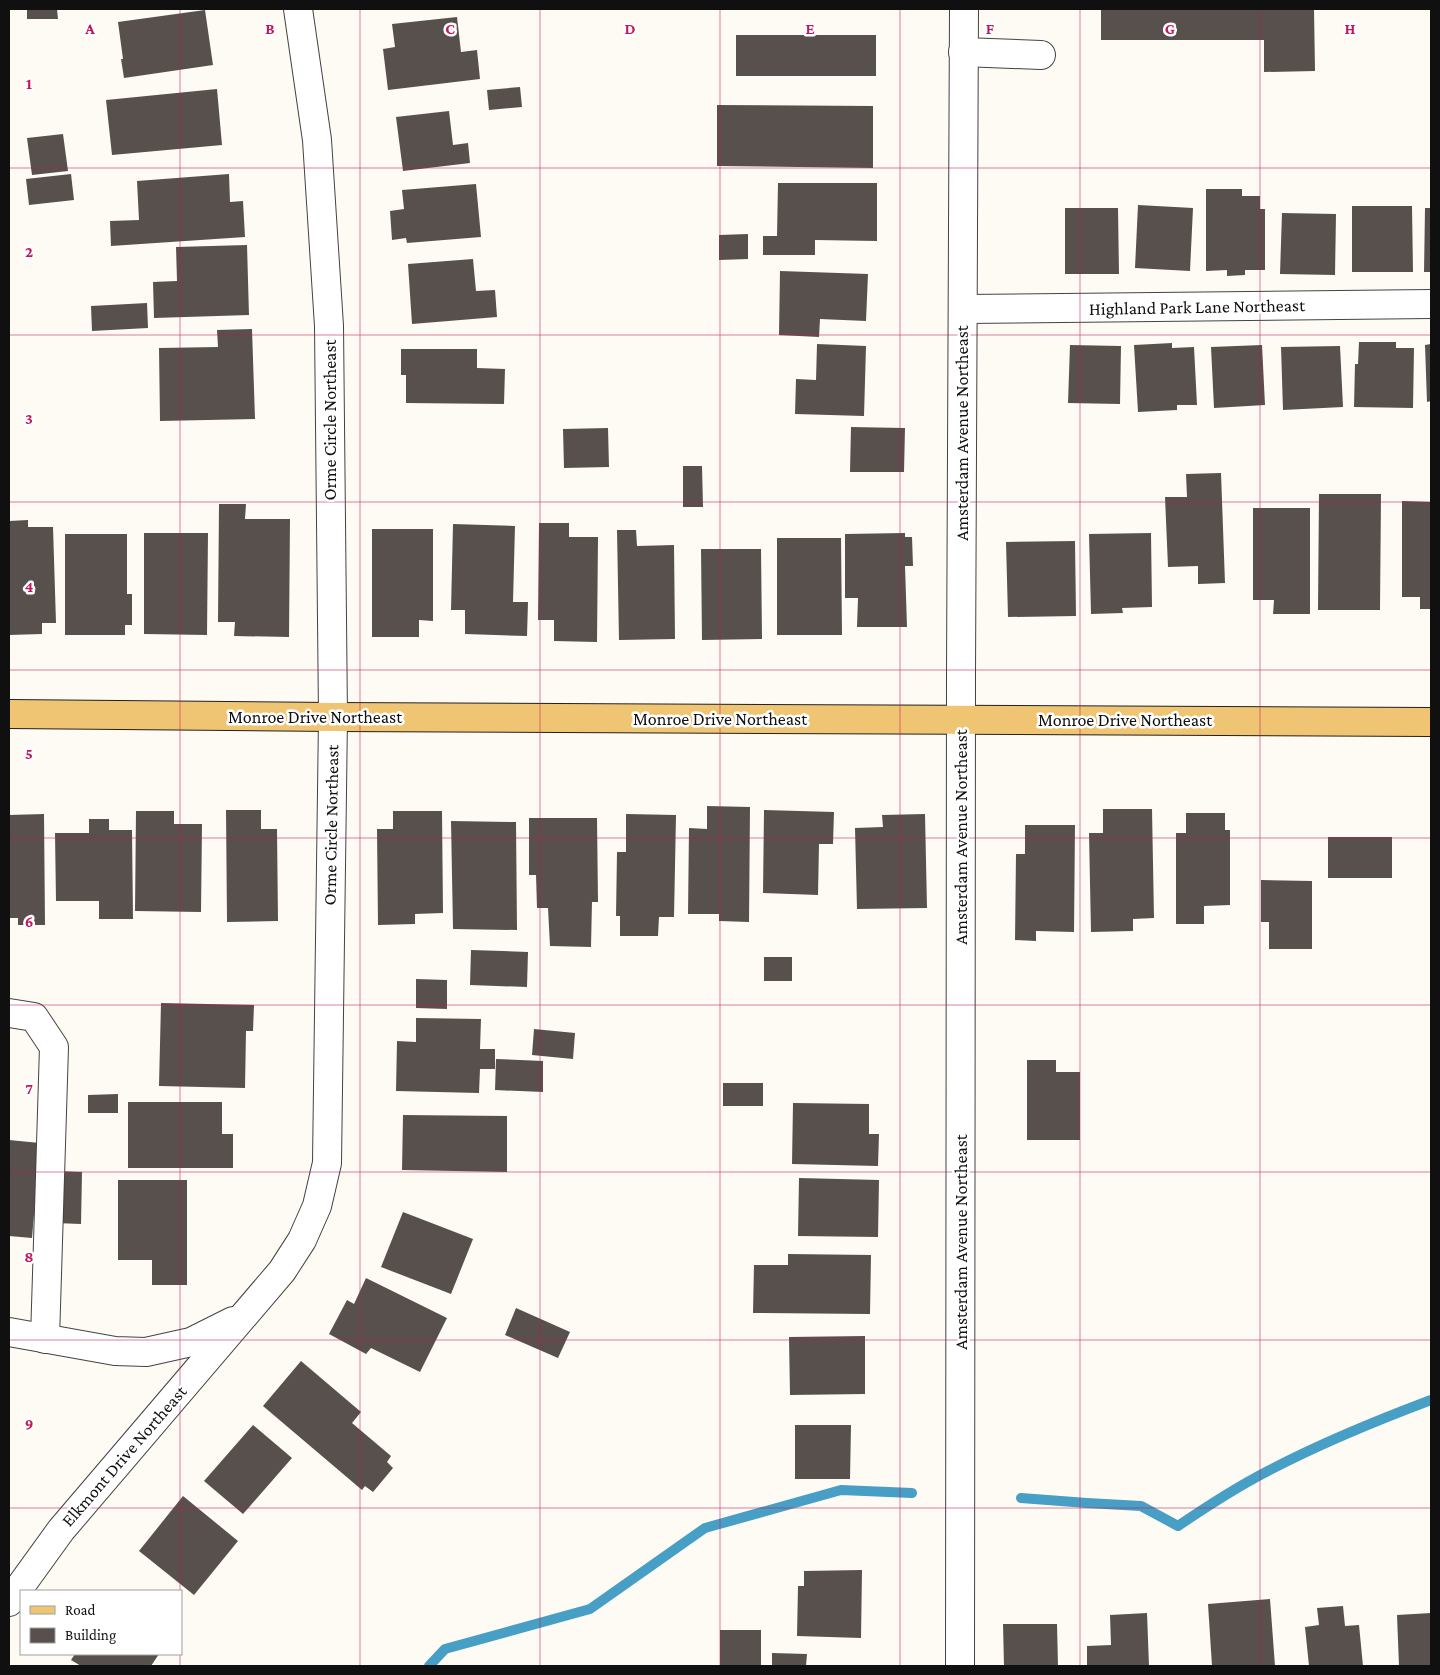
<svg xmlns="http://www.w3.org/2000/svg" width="1440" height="1675" viewBox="0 0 1440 1675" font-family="'Crimson Pro',serif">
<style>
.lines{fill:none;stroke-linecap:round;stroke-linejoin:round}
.stream{stroke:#479fc5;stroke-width:10}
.building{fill:#58504d}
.minor-casing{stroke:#434343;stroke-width:30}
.major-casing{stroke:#212121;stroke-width:30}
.minor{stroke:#fff;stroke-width:28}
.major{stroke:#efc573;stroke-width:28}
.grid{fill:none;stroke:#c2185b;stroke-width:1;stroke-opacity:0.55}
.labels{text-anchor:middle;stroke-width:5;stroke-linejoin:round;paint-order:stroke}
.street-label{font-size:18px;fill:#101010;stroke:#fff}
.grid-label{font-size:16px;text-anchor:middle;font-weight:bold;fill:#c2185b;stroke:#fff;stroke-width:5;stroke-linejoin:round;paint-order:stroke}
</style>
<rect width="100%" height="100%" fill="#fefbf4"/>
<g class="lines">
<g class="stream">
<path d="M1021,1498L1087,1503L1141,1506L1178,1526C1206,1507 1235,1488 1266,1472C1319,1444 1375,1421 1431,1400"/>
<path d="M429,1666L445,1649L590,1609L705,1528L841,1490L912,1493"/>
</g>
</g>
<g class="building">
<path d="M27,9H57L58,19H27Z"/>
<path d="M1101,9H1314L1315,71L1264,72V40H1101Z"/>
<path d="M205,10L213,65L124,78L121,59H123L118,22Z"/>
<path d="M457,17L461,52L477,50L480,79L388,90L383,49L395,47L392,24Z"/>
<rect x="736" y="35" width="140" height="41"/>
<path d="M520,87L522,107L489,110L487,90Z"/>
<path d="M217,89L222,145L112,155L106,100Z"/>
<path d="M717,105L873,106V168L717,166Z"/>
<path d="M449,111L453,145L468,143L470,163L403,171L396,117Z"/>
<path d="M63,134L68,171L32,175L27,138Z"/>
<path d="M71,174L74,200L29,205L26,179Z"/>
<path d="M229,174L230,202L243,201L245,237L111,246L110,221L139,220L137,181Z"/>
<path d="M778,183H877V241L815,240V255H763V236H777Z"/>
<path d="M476,184L481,237L407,243L406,238L392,240L390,211L404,209L402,190Z"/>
<path d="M1206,189H1242V196H1260V209H1265V270H1245V275L1227,276V270L1206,271Z"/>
<path d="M1138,205L1193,208L1190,271L1135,268Z"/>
<path d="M1352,206H1412L1413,272H1352Z"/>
<path d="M1065,208H1118L1119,274H1065Z"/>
<path d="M1425,208H1431V272H1424Z"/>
<path d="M1282,213L1336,214L1335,275L1280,274Z"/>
<path d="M748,234V259L719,260V235Z"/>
<path d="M247,245L249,315L154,318L153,282L177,281L176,247Z"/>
<path d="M473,259L476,291L495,290L497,317L412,324L408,264Z"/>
<path d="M780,271L868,274L866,321L820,319L819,337L779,335Z"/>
<path d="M147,303L148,328L92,331L91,306Z"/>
<path d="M252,329L255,419L160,421L159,348L218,347L217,330Z"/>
<path d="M1359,342H1396V348H1414L1413,408L1354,407L1355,364H1358Z"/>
<path d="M1172,343V348L1194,347L1197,405H1177V410L1138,412L1134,345Z"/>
<path d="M817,344L866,346L864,416L795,414L796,379L816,380Z"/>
<path d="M1431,344V401L1427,402L1425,345Z"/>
<path d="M1070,345L1121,346L1120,404L1068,403Z"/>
<path d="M1262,345L1265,405L1214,408L1211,347Z"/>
<path d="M1340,346L1343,407L1283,410L1281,347Z"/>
<path d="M401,349H477V368L505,369L504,404L406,403V375H401Z"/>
<path d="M851,427L905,428L904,472H850Z"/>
<path d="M608,428L609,467L564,468L563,429Z"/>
<path d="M683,466H702L703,507H683Z"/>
<path d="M1221,473L1225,583L1198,584V566L1168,567L1165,497H1187L1186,474Z"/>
<path d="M1319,494H1381L1380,610H1318Z"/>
<path d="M1402,501L1431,502V609H1420V597H1402Z"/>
<path d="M219,504H246L245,519H290L289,637L234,636L235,622H218Z"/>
<path d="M1253,508H1310V614H1273L1274,600H1253Z"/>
<path d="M28,520V527H53L56,623H42V634L9,635V521Z"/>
<path d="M539,523H569V537H598L597,642L554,641V620H538Z"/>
<path d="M453,524L515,526L513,602H528L527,636L465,634V610H451Z"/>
<path d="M372,529H433V621L419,620V637H372Z"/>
<path d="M617,530H636L637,546L674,545L675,639L619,640Z"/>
<path d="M144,533H208L207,635L144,634Z"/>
<path d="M905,533V537H912L913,566H905L907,627H857L858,598H845V534Z"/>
<path d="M1151,533L1152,607L1122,608L1123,613L1091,614L1089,534Z"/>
<path d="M65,534H127V594H132V625H125V635H65Z"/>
<path d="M777,538H841L842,635H777Z"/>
<path d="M1075,541L1076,616L1008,617L1006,542Z"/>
<path d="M701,549H761L762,639L702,640Z"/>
<path d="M707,806L750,807L749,922L719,921V914H688L689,828L707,829Z"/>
<path d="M1103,809H1152L1154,918L1133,919V931L1091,932L1089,833H1103Z"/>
<path d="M226,810H261V829H277L278,921L227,922Z"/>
<path d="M764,810L834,812L833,844H819L818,895L763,893Z"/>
<path d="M136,811H174V824H202L201,912L135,911Z"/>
<path d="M393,811H442L443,913L415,914V924L378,925L377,829H393Z"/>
<path d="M1186,813H1225V830H1230V905L1204,906V924H1176V833H1186Z"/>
<path d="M44,814L45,925H18V918H9V815Z"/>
<path d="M626,814L676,815L674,917H659L658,936H620V916H616L617,852H626Z"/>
<path d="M925,814L927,908L857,909L855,828L883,827L882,815Z"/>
<path d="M529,818H597L598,902H592L591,947L550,946L548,908H537L536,875H529Z"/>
<path d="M89,819H109V830H132L133,919H99V901H56L55,833H89Z"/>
<path d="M451,821L516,822L517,930L453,929Z"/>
<path d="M1025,825H1075L1074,932L1036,931V941L1015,940L1016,854H1025Z"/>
<rect x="1328" y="837" width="64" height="41"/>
<path d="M1261,880L1312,881V949H1269V922H1261Z"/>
<path d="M471,950L528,952L527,987L470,985Z"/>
<rect x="764" y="957" width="28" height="24"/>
<path d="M416,979L447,980V1009L416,1008Z"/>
<path d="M161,1003L254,1005L253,1031H246L245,1088L159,1086Z"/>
<path d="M416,1018L481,1019L480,1049H495V1069H480L479,1093L396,1091L397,1041L416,1042Z"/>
<path d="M534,1029L575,1033L573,1059L532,1055Z"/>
<path d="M496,1059L543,1061V1092L495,1090Z"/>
<path d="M1027,1060H1056V1072H1080V1140H1027Z"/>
<rect x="723" y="1083" width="40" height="23"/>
<path d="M118,1094V1113H88V1095Z"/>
<path d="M128,1102H222V1134H233V1168H128Z"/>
<path d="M793,1103L869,1104V1134H879L878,1166L792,1164Z"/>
<path d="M403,1115L507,1116V1172L402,1170Z"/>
<path d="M9,1140L40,1143L32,1238L9,1236Z"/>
<path d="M57,1171L82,1172L81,1224L55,1223Z"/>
<path d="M799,1178L879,1180L878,1237L798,1236Z"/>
<path d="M118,1180H187V1285H152V1260H118Z"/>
<path d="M403,1212L473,1239L451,1294L381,1267Z"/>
<path d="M788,1254L871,1255L870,1314L753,1313L754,1265H788Z"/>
<path d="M366,1278L447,1318L420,1372L371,1348L366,1354L329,1334L347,1300L354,1304Z"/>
<path d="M516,1308L570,1332L558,1358L505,1335Z"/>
<path d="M865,1336V1394L790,1395L789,1337Z"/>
<path d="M301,1361L361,1412L352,1423L391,1456L387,1462L393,1468L373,1492L365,1486L362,1490L263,1406Z"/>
<path d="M253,1425L292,1458L243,1514L204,1481Z"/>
<path d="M795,1425H851L850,1479H795Z"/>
<path d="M183,1496L238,1541L194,1595L139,1551Z"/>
<path d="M862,1570L861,1638L797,1636L798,1586H804V1571Z"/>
<path d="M1270,1599L1275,1666H1212L1208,1604Z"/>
<path d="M1343,1606L1345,1626L1359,1625L1363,1666H1309L1305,1627L1319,1625L1317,1608Z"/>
<path d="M1147,1613L1149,1666H1087V1646L1111,1645L1110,1615Z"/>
<path d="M1431,1613V1666H1399L1397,1615Z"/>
<path d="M1003,1624H1057L1058,1666H1004Z"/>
<rect x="720" y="1630" width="41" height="36"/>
<path d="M772,1653L807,1654L806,1666H772Z"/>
<path d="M75,1654H159L151,1666H81L71,1660Z"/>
</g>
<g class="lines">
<g class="minor-casing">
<g id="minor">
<path d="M963,52L1041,55"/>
<path d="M963,309L1431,304"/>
<path d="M9,1013L34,1017L54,1047L45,1339"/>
<path d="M9,1332L115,1351L146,1352L191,1342L233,1321"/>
<path d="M9,1602L61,1530L282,1271L302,1240L317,1206L327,1163L333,717L329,326L317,140L298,9"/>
<path d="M960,1666L961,676L964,9"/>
</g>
</g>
<g class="major-casing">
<path id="major" d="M9,714L333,717L1431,722"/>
</g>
<use href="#minor" class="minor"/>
<use href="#major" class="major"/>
</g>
<path class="grid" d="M180,9V1591M360,9V1666M540,9V1666M720,9V1666M900,9V1666M1080,9V1666M1260,9V1666M9,168H1431M9,335H1431M9,502H1431M9,670H1431M9,838H1431M9,1005H1431M9,1172H1431M9,1340H1431M9,1508H1431M180,1654V1666"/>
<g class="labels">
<g class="street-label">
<text transform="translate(1197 307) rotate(-1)" y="6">Highland Park Lane Northeast</text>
<text transform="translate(330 420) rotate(-90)" y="6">Orme Circle Northeast</text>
<text transform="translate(962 433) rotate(-90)" y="6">Amsterdam Avenue Northeast</text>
<text x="315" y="723">Monroe Drive Northeast</text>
<text x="720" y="725">Monroe Drive Northeast</text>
<text x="1125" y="726">Monroe Drive Northeast</text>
<text transform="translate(331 825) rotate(-89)" y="6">Orme Circle Northeast</text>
<text transform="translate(961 837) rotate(-90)" y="6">Amsterdam Avenue Northeast</text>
<text transform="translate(961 1242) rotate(-90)" y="6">Amsterdam Avenue Northeast</text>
<text transform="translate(124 1456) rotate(-49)" y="6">Elkmont Drive Northeast</text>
</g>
</g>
<g class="grid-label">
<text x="90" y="34">A</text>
<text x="270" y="34">B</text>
<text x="450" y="34">C</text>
<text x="630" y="34">D</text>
<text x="810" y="34">E</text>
<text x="990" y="34">F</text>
<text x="1170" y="34">G</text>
<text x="1350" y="34">H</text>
<text x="29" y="89">1</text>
<text x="29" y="257">2</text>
<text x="29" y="424">3</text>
<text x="29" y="592">4</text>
<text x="29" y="759">5</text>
<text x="29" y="927">6</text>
<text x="29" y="1094">7</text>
<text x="29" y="1262">8</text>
<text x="29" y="1429">9</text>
</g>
<rect width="1440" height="1675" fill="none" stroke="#101010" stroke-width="20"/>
<rect x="20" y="1590" width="162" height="65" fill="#ffffff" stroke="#9f9f9f"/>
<rect x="30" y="1606" width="25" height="8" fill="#efc573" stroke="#9f9f9f"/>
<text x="65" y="1615" font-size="15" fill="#101010">Road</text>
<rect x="30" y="1628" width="25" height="15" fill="#58504d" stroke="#9f9f9f"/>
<text x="65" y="1640" font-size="15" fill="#101010">Building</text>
</svg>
